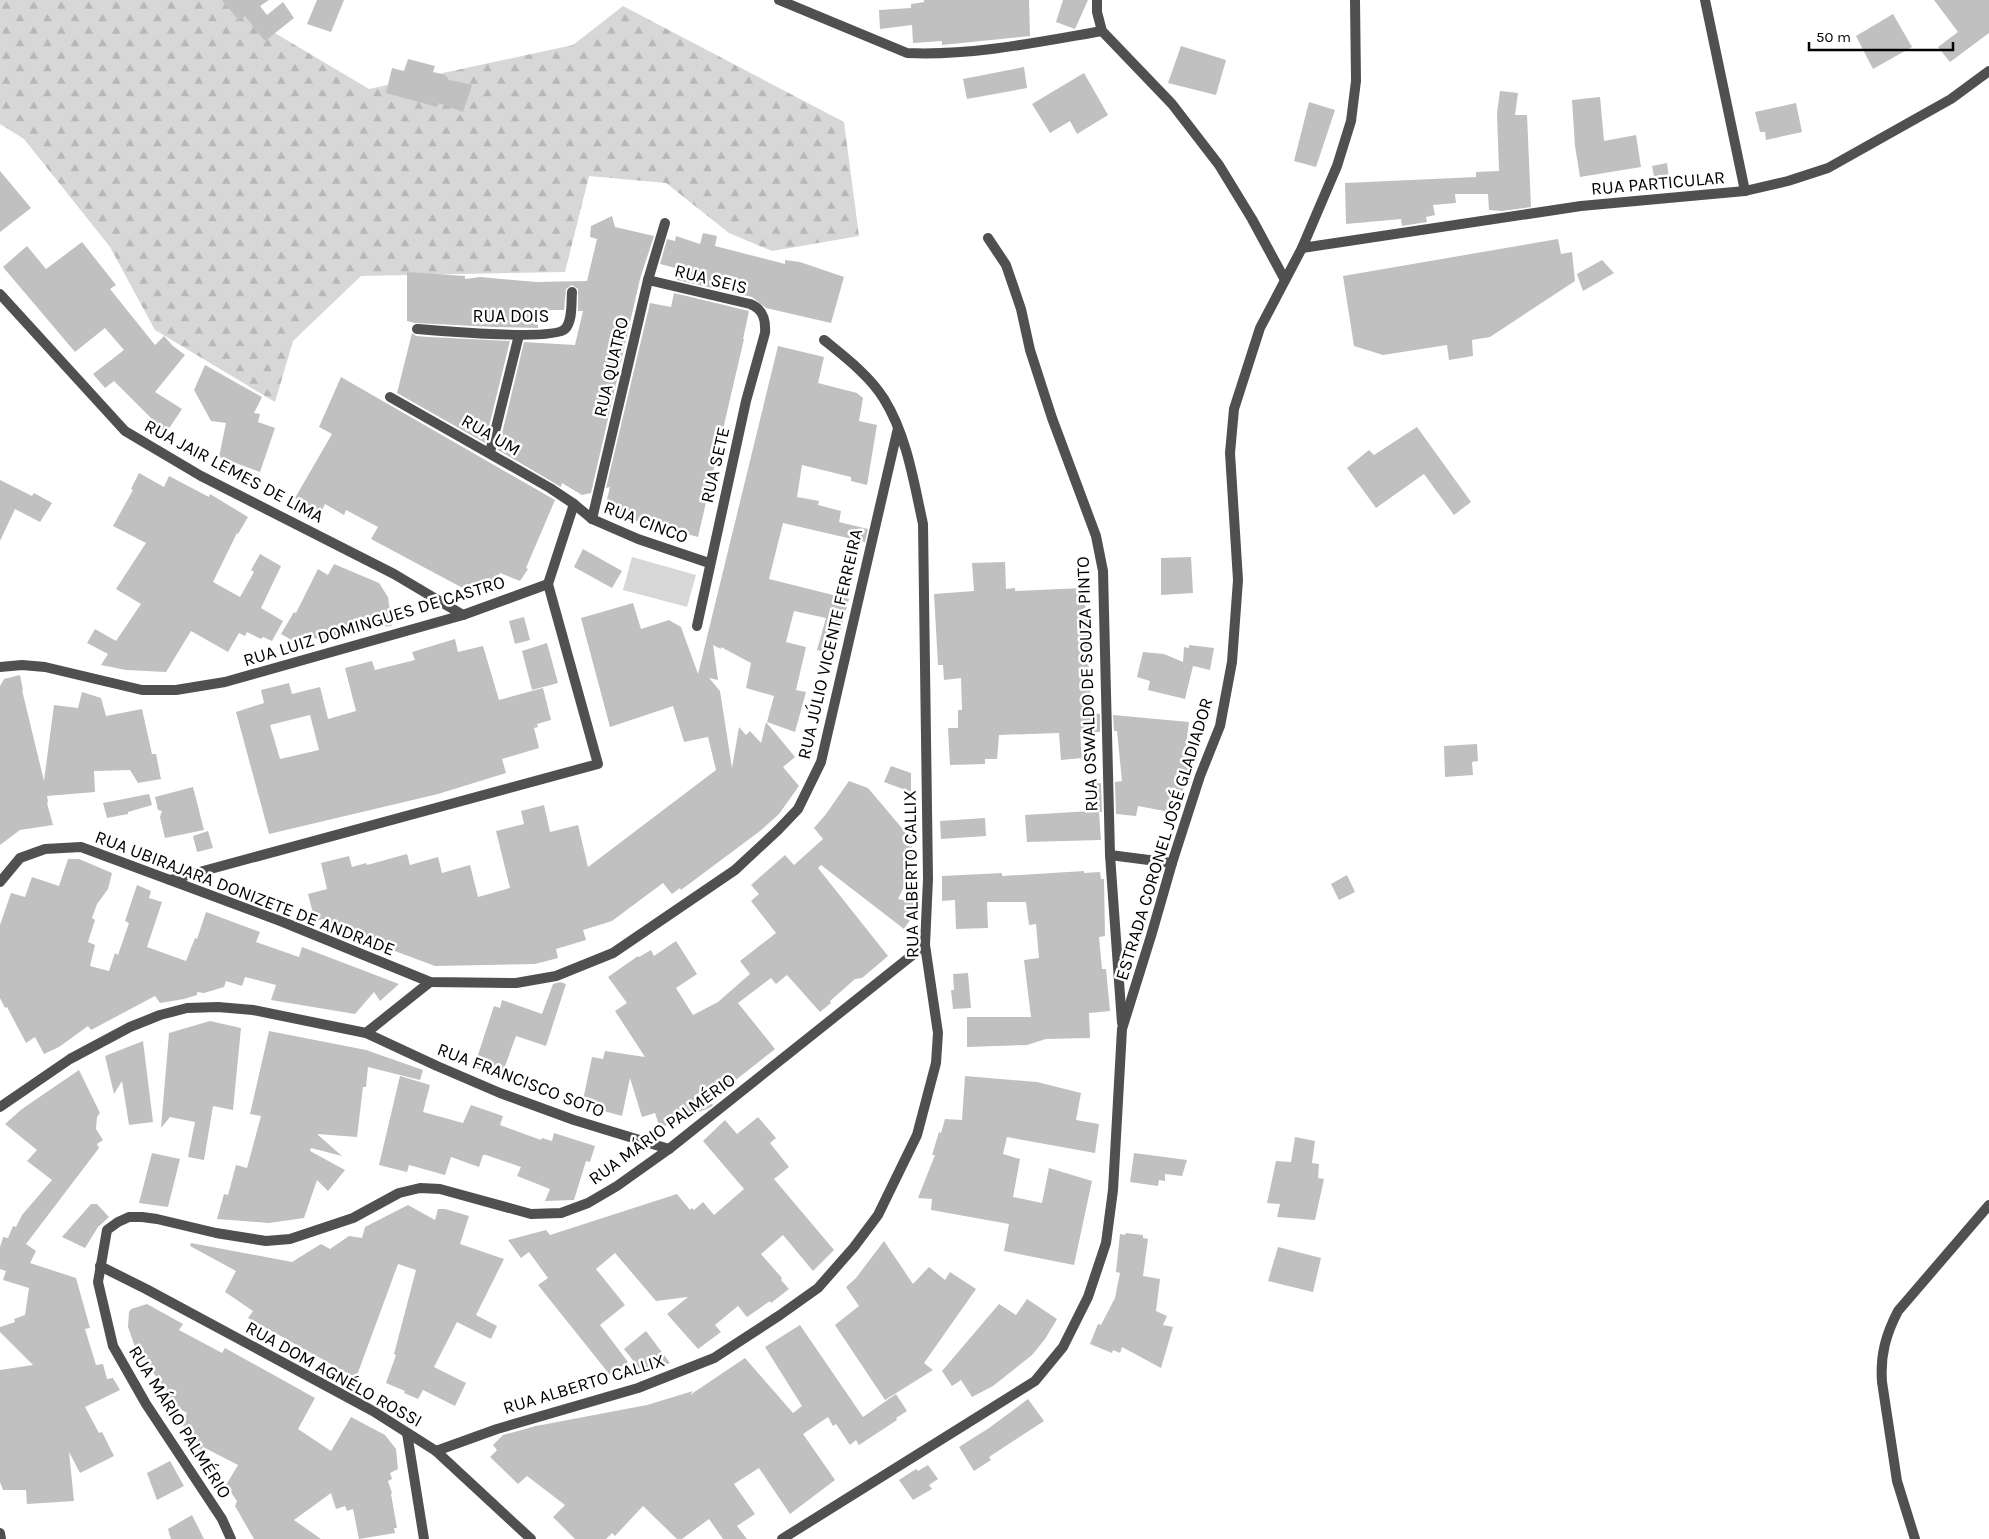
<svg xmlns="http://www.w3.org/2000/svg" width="1989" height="1539" viewBox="0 0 1989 1539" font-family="Karla,sans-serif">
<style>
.grass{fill:#d7d7d7}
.forest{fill:url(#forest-firs)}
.building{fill:#c0c0c0;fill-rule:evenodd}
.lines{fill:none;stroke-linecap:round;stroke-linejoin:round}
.minor{stroke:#505050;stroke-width:10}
.labels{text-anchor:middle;stroke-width:5;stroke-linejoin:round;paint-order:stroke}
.street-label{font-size:18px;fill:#000;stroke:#fff}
</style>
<defs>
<pattern id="forest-firs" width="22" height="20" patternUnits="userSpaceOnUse" patternTransform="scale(1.25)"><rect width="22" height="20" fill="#d7d7d7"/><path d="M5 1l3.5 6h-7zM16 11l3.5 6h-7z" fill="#b7b7b7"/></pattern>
</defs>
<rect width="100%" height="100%" fill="#fff"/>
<path class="grass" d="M632,557L696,575L687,607L623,590Z"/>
<path class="forest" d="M0,0H242L258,23L369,89L573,45L623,6L844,122L859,236L772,251L729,233L666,183L589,176L565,272L361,276L293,341L275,402L155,330L110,247L24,139L0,124Z"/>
<g class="building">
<path d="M222,0H269L260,6L267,15L283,2L294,18L265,41L245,16L239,21Z"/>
<path d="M317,0H344L331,32L307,24Z"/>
<path d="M924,0H1029L1030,36L942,45V41L913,43L912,25L880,29L879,10L911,8V4L924,2Z"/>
<path d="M1063,0H1088L1075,29L1056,22Z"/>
<path d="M1934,0H1989V33L1950,62L1938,47L1958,32Z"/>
<path d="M1893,14L1912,47L1873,69L1856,36Z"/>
<path d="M1181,46L1226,60L1216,95L1168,83Z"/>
<path d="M408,59L435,66L433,72L446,75L445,79L472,85L463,112L439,103L437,107L386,93L392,68L404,71Z"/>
<path d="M1024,67L1027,88L967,99L963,79Z"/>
<path d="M1084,73L1108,115L1077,134L1070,121L1050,133L1032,104Z"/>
<path d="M1500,91L1518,93L1515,115H1527L1531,207L1502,211L1489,210L1488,194H1455L1456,203L1433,205L1435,215L1426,217L1427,222L1402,226L1401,219L1346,224L1345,183L1476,177V172L1499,171L1497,113Z"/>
<path d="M1600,97L1604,141L1636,135L1641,167L1580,177L1575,146L1572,100Z"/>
<path d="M1309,102L1335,110L1316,167L1294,161Z"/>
<path d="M1796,103L1802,132L1766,140L1765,132H1760L1755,112Z"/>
<path d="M1667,163L1669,178L1655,181L1652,166Z"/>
<path d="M0,171L31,208L0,232Z"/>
<path d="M612,216L615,227L654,236L640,279L591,493L582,495L562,483L561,487L498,450L524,342L575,345L583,311H578V289L572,285L566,289L564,310H538V328L495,327L415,323L407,321V272L465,276V279L480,277L536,282L587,281L597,239L590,237L591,226Z"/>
<path d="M703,233L717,236L715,246L785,264V260L800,262L844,277L831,323L766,308L752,297L677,280L679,269L660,264L667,239L675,241L676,236L700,244Z"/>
<path d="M1558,239L1561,254L1572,252L1575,281L1490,337L1472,340L1473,356L1449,360L1447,345L1383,355L1354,346L1343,276Z"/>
<path d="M82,242L116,285L110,289L155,345L164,336L173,346L185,355L155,392L182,409L166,433L114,381L105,388L93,374L124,350L105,328L75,352L3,267L27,246L46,269Z"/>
<path d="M1602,260L1614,273L1583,291L1577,274Z"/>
<path d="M674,293L749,311L743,339H744L698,537L604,512L610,487L606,488L650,303L671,307Z"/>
<path d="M412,333L416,336L429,337L510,341L485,443L397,393Z"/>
<path d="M778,346L824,357L818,383L857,393L863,398L859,421L877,425L867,485L851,481V477L802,465L797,497L819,501L818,505L841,511L839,522L868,529L865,542L783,523L769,579L849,599L834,654L817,650L826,618L794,611L786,642L806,647L796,690L806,692L795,732L767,722L774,696L746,688L751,663L721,647V649L713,645L718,680L709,678L720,691L732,768L739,727L746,735L750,731L761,743L766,722L795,757L783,767L799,786L779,814L760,831L681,890L680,888L672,894L663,883L612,921L583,930L586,940L556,949L558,958L535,964L435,966L384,947L386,951L323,919L315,921L308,894L327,889L321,863L349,856L352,867L366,863L367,865L407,854L410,865L438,857L442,873L470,865L478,897L510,888L496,831L524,824L521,811L544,805L550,832L578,825L588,867L716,770L708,737L684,742L673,706L610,727L581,618L633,603L641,629L669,620L681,627L698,674Z"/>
<path d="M205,365L262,397L254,413L260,414L258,422L275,428L260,472L219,457L226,423L211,421L194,390Z"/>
<path d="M341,377L555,500L526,568L528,569L520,581L500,573L489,594L476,587L472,593L371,539L378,527L346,510L344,515L325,504L321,512L295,498L332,434L319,427Z"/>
<path d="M1417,427L1471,502L1454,515L1424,474L1376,508L1347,468L1369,450L1374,455Z"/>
<path d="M139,473L164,487L169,476L209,497L210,494L248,517L238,534L237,533L213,582L240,597L254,572L251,570L260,554L281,566L261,608L283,621L272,641L263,637L261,639L247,632L245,636L239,633L228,652L191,631L166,672L126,670L101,665L108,654L87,643L95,629L116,641L141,604L116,589L146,543L113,526L133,490L131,489Z"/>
<path d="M0,480L32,496L34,493L52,503L40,522L15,509L0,541Z"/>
<path d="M583,549L622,571L612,588L574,567Z"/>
<path d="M1191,557L1193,593L1161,595V558Z"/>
<path d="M1005,562L1006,589L1015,588V591L1082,588L1083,603H1085L1091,658H1088L1092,713L1100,714V732H1080L1082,758L1061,760L1059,733L999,735L997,759H985V764L950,765L948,728H958V710H962L961,678L944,680L943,665H938L934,594L974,591L972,563Z"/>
<path d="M334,564L379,583L388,597L392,626L378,627L356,635L319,640L305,633L299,644L281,634L294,612L296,613L318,569L328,575Z"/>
<path d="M524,617L530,640L515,644L509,621Z"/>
<path d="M455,639L458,652L483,646L499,700L543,688L551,720L537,724L538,727L534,728L539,748L502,759L506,773L438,794L269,834L236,712L264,703L261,690L289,683L292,694L320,687L328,719L356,711L345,668L372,661L375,670L415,660L412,652ZM310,715L319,750L280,759L270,725Z"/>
<path d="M547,643L558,683L532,690L522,651Z"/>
<path d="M1189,645L1214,648L1210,670L1193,666L1185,699L1148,690L1150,681L1137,677L1143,652L1164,654L1183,662L1184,647L1189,648Z"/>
<path d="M20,675L23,690H22L44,781L54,705L78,708L82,692L101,698L106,716L142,709L152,754H156L161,779L138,783L130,770L94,771L95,792L47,796L48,802L47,803L53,825L20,830L0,845V686L4,679Z"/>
<path d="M1113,715L1189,722L1186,745L1197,749L1175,813L1138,806L1136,816L1116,814L1115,782L1122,781L1117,731H1114Z"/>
<path d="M1477,744L1478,761L1472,762L1473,775L1445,777L1444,746Z"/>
<path d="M891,766L911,773V792L884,782Z"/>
<path d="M849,781L868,788L912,840V864L911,872L898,899L913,902L914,914L904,929L821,865L818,868L888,956L862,978L855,979L830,1001L831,1003L820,1012L787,975L776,984L771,978L738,1003L775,1049L709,1101L713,1105L711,1107L660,1128L655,1113L642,1117L630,1078L622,1116L582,1105L592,1057L603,1059L605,1051L645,1057L615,1011L627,1003L608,977L638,956L639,957L651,950L654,956L676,941L697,974L676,988L693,1015L718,1002L750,974L740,961L776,933L751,901L759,894L751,885L785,855L794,865L823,839L814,828L826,814Z"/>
<path d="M1101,783L1102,812H1099L1101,840L1027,842L1025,815L1090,811L1088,785Z"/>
<path d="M193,787L204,830L165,838L160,817L162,811L158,810L155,797Z"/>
<path d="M149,794L152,805L128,812V814L107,818L103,803Z"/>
<path d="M985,818L986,836L941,839L940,821Z"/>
<path d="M208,831L213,848L197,852L193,836Z"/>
<path d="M68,859H79L112,873L108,889L97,904L92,918L95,920L88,942L95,945L90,966L109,971L115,953L118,955L129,923L125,921L137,885L151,891L149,898L162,902L147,947L186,961L195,938L197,939L206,912L260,932L256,942L299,957L302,947L399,984L380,1001L374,992L355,1014L271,1000L276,985L245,977L242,986L226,981L224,987L204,993L197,992V995L184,999L160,1003L155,996L91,1030L88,1026L59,1047L44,1054L35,1037L26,1043L7,1007L5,1008L0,998V925L11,893L25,897L32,877L59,886Z"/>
<path d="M1084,871V873L1100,872L1101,879H1104L1105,936L1099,937L1102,969H1106L1110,1011L1089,1013L1090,1038L1046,1039L1027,1045L967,1047V1017H1031L1024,960L1039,958L1036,924L1029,925L1026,902H987L988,928L956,929L955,900L942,901V876L1002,873V876Z"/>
<path d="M1347,875L1355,892L1339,900L1331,884Z"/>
<path d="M968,973L971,1008L953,1009L951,990H954L953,974Z"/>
<path d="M560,982L566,984L546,1046L516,1036L501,1077L474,1067L494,1006L500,1008L502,1000L542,1014L553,984Z"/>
<path d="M210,1021L241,1028L233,1110L213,1106L204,1160L188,1157L195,1122L170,1117L161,1128L169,1033Z"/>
<path d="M269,1031L366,1050L423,1070L420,1080L368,1067L366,1087H363L357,1137L317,1134L342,1156L311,1148L310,1151L345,1170L328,1191L317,1180L304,1218L269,1223L217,1219L224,1194L228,1195L236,1165L247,1168L261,1116L250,1114Z"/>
<path d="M143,1041L153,1122L129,1125L122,1081L114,1094L105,1056Z"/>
<path d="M79,1070L100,1113L97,1117L96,1129L103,1140L97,1144L99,1148L26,1244L36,1251L30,1263L76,1278L90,1328L85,1329L96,1365L103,1364L107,1379L113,1378L120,1390L85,1407L99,1433L102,1432L114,1456L80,1473L69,1452L74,1501L27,1504L26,1490H3L0,1482V1370L33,1365L0,1332V1327L15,1322L14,1319L25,1315L29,1288L3,1280L6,1271L0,1269V1247L3,1237L8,1238L13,1226L16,1227L22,1215L52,1180L27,1161L37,1150L5,1124L22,1109Z"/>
<path d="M400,1076L430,1085L423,1112L463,1123L471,1105L503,1116L500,1125L541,1140L542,1138L552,1141L554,1133L595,1146L590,1162L586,1161L574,1200L545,1201L550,1189L517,1176L521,1167L486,1155H483L479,1167L451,1157L445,1175L409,1165L407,1172L379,1165Z"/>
<path d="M965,1076L1037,1082L1081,1093L1076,1120L1099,1124L1095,1153L1007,1137L1003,1154L1020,1159L1013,1197L1042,1203L1049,1168L1092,1181L1074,1265L1004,1251L1009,1224L931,1210L932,1199L918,1198L935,1155H932L939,1132L941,1133L945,1119L962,1120Z"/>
<path d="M758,1117L776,1138L770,1143L789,1167L774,1179L834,1250L813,1271L783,1235L761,1254L782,1278L781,1280L789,1289L771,1303L770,1301L747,1317L738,1306L715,1325L721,1332L698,1349L667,1314L688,1297L656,1301L615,1253L596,1269L625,1305L600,1325L628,1362L610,1375L538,1285L548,1278L529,1252L521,1258L508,1240L546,1230L550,1235L677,1194L690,1210L692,1208L694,1210L703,1202L714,1215L744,1189L703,1141L725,1120L737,1134Z"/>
<path d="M1295,1137L1315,1141L1312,1163L1319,1164L1318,1178L1324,1179L1315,1220L1277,1217L1280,1204L1267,1203L1276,1161L1291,1162Z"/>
<path d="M152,1153L180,1159L168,1207L139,1203Z"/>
<path d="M1134,1153L1187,1160L1182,1176L1165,1174V1181L1159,1180L1158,1186L1130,1182Z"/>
<path d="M91,1204H97L109,1217L98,1227L85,1248L62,1237Z"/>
<path d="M408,1205L435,1220L438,1209H445L469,1216L460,1244L504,1259L476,1315L497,1326L491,1339L457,1322L434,1367L466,1383L455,1406L423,1390L418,1399L404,1393L405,1391L386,1383L396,1355L394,1354L416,1270L398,1264L356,1378L248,1318L253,1311L225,1292L236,1271L190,1246L191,1243L292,1262L321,1244L330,1249L349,1236L362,1238L365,1227Z"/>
<path d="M1126,1233L1143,1235V1238L1148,1239L1143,1276L1160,1279L1156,1311L1167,1316L1163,1325L1173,1327L1161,1368L1122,1347L1120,1353L1113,1350L1112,1353L1090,1344L1098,1324L1101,1325L1115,1298L1120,1273L1116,1272L1120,1234L1125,1235Z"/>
<path d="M884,1241L913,1284L929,1267L945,1280L950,1272L976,1289L924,1363L933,1370L885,1400L835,1325L859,1306L846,1287L856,1278Z"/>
<path d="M1278,1247L1321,1258L1313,1292L1268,1281Z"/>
<path d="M1027,1299L1057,1319L1045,1339L1032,1355L993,1386L972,1397L961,1380L952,1386L942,1371L999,1304L1016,1315Z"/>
<path d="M147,1304L183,1324L179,1330L222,1353L225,1348L315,1398L298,1429L331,1451L351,1417L385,1435L396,1449L398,1469L390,1473L392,1479L388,1481L392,1493L391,1494L397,1528H394L395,1533L359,1539L353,1509L347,1511L345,1506L336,1509L331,1493L294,1520L321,1539H254L235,1506L237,1501L226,1485L238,1465L203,1447L201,1451L182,1424L187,1413L166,1401L170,1396L135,1347L128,1327L129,1312L131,1309Z"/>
<path d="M800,1325L863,1417L896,1394L907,1411L896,1418L897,1420L859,1445L856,1440L850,1445L836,1424L833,1426L828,1417L803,1434L835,1480L790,1514L759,1468L734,1484L755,1514L737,1526L747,1539H723L709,1519L682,1539H677L643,1506L615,1536L612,1533L606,1539H575L553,1517L565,1505L527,1476L518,1484L490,1457L497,1450L493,1445L503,1435L536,1426L647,1405L693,1391L690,1395L745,1358L793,1413L802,1406L765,1347Z"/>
<path d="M646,1331L670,1363L643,1373L624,1349Z"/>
<path d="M1028,1399L1044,1421L989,1457L991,1460L974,1471L959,1447L989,1428Z"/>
<path d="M170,1461L184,1486L157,1500L147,1473Z"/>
<path d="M928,1465L938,1479L929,1485L932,1489L913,1500L899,1480L916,1469L918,1471Z"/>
<path d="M192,1515L204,1539H171L168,1529Z"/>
</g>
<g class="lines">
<g class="minor">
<path d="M779,0L907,53C972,56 1038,42 1102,31"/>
<path d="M1097,0V12L1102,31L1172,104L1219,165L1252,219L1285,280"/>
<path d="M1705,0L1745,191"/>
<path d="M988,238L1006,265L1021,309L1030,350L1052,418L1096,536L1103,571L1110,855L1122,1023"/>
<path d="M1302,248L1581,206L1745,191L1788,181L1828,168L1951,99L1989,71"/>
<path d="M648,280L750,304C763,309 766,319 765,333L746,401L697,626"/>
<path d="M0,294L125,431L201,476L394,574L463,615"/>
<path d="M417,329C440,331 553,341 565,329C573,321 571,303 572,292"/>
<path d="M390,397L550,488L574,504L592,519L638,539L709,563"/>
<path d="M490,452L519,335"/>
<path d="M592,519L648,280L665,223"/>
<path d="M548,584L574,504"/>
<path d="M0,667L22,665L45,667L142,690H176L225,682L463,615L548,584"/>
<path d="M1110,855L1172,863"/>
<path d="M170,880L598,764L548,584"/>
<path d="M0,882L20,858L45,849L81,847L283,922L430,982L516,983L556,976L613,953L735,870L778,830L798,809L821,762L898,428"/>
<path d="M366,1033L430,982"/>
<path d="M0,1107L70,1059L130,1027L160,1015L187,1008L218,1007L253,1010L366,1033L437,1066L500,1093L574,1120L669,1149"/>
<path d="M100,1266L146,1289L373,1411L436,1451L531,1539"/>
<path d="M407,1433L424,1539"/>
<path d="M436,1451L497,1429L638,1388L714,1358L780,1315L818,1288L854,1247L878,1215L917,1135L936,1063L938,1033L925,945L928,879L923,524C914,483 907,436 884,399C870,376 845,357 824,340"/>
<path d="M0,1533L1,1539"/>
<path d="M231,1539L222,1519L146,1404L113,1346L98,1282L107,1230L118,1222L129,1217H142L157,1219L216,1233L266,1241L290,1239L353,1218L399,1193L420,1188L440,1189L531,1214L561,1213L588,1203L617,1186L669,1149L925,945"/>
<path d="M782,1539L1035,1381L1063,1347L1088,1297L1106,1243L1113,1190L1122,1029L1151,936L1172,863L1200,776L1220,726L1232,662L1238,580L1230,453L1234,409L1260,328L1302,248L1337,166L1351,121L1356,81L1355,0"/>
<path d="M1915,1539L1897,1481L1882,1382C1880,1355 1886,1334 1898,1311L1989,1205"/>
</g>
</g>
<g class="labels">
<g class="street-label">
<text transform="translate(1658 183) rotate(-5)" y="6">RUA PARTICULAR</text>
<text transform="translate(711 279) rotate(14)" y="6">RUA SEIS</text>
<text x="511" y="322">RUA DOIS</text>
<text transform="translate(611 367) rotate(-77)" y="6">RUA QUATRO</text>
<text transform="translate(491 435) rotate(30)" y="6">RUA UM</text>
<text transform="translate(715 465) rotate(-77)" y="6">RUA SETE</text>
<text transform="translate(234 471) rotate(28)" y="6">RUA JAIR LEMES DE LIMA</text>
<text transform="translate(646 522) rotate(21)" y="6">RUA CINCO</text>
<text transform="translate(374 621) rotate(-17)" y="6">RUA LUIZ DOMINGUES DE CASTRO</text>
<text transform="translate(830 644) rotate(-77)" y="6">RUA JÚLIO VICENTE FERREIRA</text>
<text transform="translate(1087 684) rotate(-92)" y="6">RUA OSWALDO DE SOUZA PINTO</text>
<text transform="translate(1164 839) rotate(-73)" y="6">ESTRADA CORONEL JOSÉ GLADIADOR</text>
<text transform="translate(911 874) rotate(-91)" y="6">RUA ALBERTO CALLIX</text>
<text transform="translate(245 893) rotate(21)" y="6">RUA UBIRAJARA DONIZETE DE ANDRADE</text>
<text transform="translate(521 1080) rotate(21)" y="6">RUA FRANCISCO SOTO</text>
<text transform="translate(662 1129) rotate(-36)" y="6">RUA MÁRIO PALMÉRIO</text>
<text transform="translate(334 1374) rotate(29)" y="6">RUA DOM AGNÉLO ROSSI</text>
<text transform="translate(584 1384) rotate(-17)" y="6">RUA ALBERTO CALLIX</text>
<text transform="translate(180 1422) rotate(58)" y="6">RUA MÁRIO PALMÉRIO</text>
</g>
</g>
<path d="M1809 42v8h144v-8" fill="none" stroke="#000000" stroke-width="2.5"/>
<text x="1816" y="42" font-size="15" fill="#000000" stroke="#ffffff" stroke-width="4" paint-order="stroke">50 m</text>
</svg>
